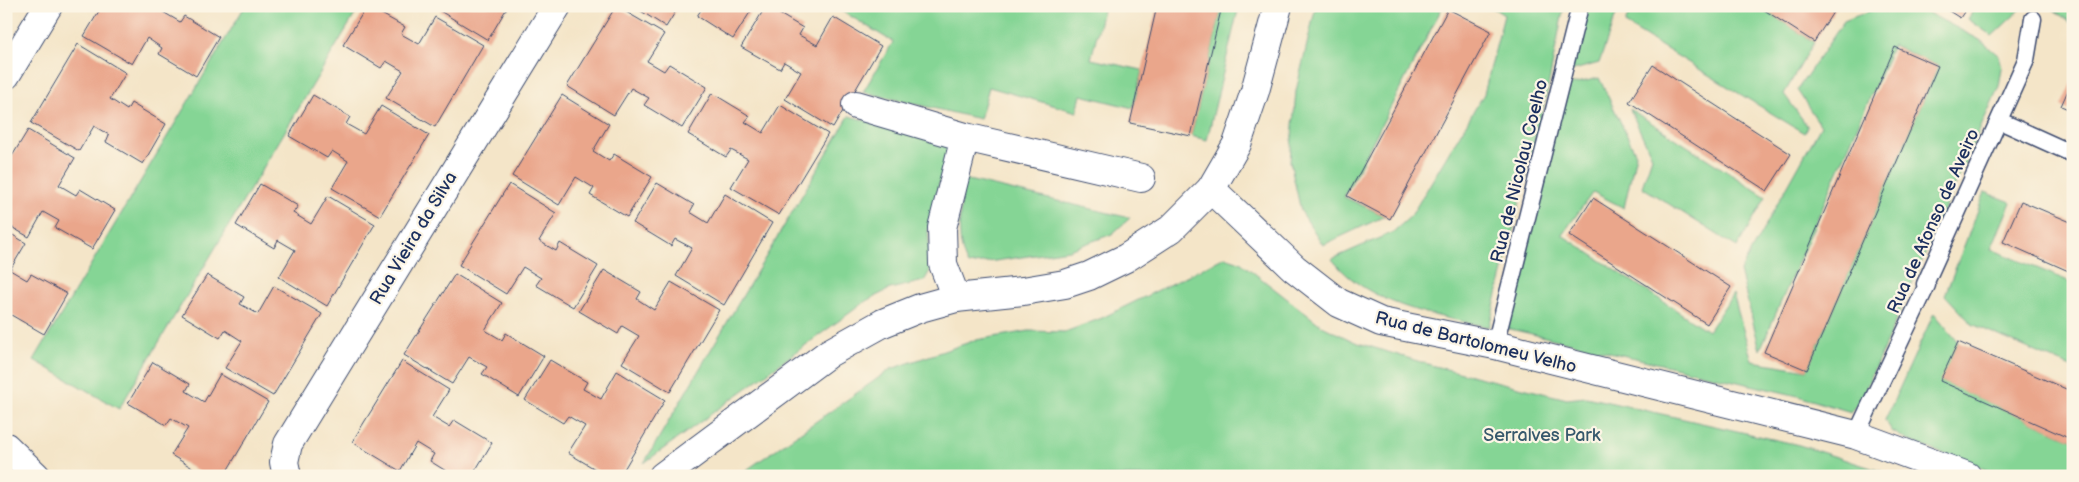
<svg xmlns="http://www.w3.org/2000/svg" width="2079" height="482" viewBox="0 0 2079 482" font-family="'Balsamiq Sans',sans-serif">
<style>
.green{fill:#85d595;stroke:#50827a}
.building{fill:#eaa68b}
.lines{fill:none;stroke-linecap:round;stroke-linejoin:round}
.service-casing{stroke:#3c4a6e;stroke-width:19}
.minor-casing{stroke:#3c4a6e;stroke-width:30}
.tertiary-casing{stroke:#3c4a6e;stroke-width:30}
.service{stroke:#fff;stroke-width:16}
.minor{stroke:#fff;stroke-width:28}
.tertiary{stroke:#fff;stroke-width:28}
.labels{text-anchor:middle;stroke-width:4.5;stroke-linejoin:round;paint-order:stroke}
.street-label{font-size:18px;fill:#1b2f5e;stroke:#fcf5e5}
.park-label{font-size:18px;fill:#36586c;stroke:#fcf5e5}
</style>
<rect width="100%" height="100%" fill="#fcf5e5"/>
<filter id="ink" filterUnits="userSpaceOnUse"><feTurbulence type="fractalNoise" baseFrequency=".02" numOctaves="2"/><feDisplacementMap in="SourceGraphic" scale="10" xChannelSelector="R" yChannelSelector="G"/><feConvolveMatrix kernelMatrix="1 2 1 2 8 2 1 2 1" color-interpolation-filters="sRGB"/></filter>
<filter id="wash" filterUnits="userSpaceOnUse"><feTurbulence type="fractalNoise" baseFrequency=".0096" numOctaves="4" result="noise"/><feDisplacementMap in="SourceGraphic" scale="20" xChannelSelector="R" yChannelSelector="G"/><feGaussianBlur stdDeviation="1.12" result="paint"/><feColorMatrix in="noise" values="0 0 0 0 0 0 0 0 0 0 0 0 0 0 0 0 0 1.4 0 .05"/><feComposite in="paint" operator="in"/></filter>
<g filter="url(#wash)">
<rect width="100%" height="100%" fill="#f4e5c8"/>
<g class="green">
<path d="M245,6H360L119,409L34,360Z"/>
<path d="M834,6H1104L1091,59L1142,70L1133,108L1081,95L1077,112L989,87L980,119L863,92L893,42Z"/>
<path d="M1222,6H1239L1207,140L1191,136Z"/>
<path d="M1316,6H1443L1344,197L1385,216L1323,245L1301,211L1290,161L1296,91Z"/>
<path d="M1490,6H1564L1547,92L1489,327C1436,316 1367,305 1332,259L1393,232L1411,216L1484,94L1504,15Z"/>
<path d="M1585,6H1619L1599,63L1570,71Z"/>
<path d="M1631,6H1758L1814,42L1784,94L1808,127L1804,133L1625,24Z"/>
<path d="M1882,6H1915L1980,40L1999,56L2002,68L1999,86L1860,402L1851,412L1798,396L1506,328L1565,86L1599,78L1636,154L1624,208L1593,192L1562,235L1708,331L1733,294L1752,361L1807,370L1938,66L1893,45L1760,350L1740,271L1821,126L1797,90L1844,21Z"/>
<path d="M1976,6H2024L1992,36L1968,19Z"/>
<path d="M2049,6H2073V23H2071Z"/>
<path d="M1630,109L1766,197L1737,247L1642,187L1652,157Z"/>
<path d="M849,116L949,142L928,230L931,269L924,281L890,289L866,301L644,463Z"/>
<path d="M964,179L1130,218L1112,234L1069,250L968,265C954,240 961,207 964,179Z"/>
<path d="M1985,192L2011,202L1991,249L2073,283V368L1972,324L1945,295Z"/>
<path d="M1225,257L1240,262L1322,326L1355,342L1434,366L1567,399L1586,397L1799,445L1896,476H738L891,369L976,340L1029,331L1065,332L1102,318Z"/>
<path d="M1934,313L1958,342L1941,381L2073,440V476H2003L1907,440L1892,431L1885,420Z"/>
</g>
<g id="blocks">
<g class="building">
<path d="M102,6H166L163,12L180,22L184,16L219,37L196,76L159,54L162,48L147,38L132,64L84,36Z"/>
<path d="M367,6L405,27L401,34L419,44L435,17L483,45L435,127L386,98L403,71L386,61L381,68L343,45Z"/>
<path d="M443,6H508L488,40L440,11Z"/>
<path d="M616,6L664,34L647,61L664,71L669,64L707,87L682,128L644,105L649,98L631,88L614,115L567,86Z"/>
<path d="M633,6H679L666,27Z"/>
<path d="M695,6H754L733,39L697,16L701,10Z"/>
<path d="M766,6L803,28L799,35L817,45L833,17L881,46L833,128L785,99L801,72L784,62L780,69L741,47Z"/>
<path d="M1157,6H1222L1191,136L1130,123Z"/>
<path d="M1758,6H1837L1814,42Z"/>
<path d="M1941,6H1968L1960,18Z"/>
<path d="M1448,9L1491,31L1390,219L1347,196Z"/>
<path d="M78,44L126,73L110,99L127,110L131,103L166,124L143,164L106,142L109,135L94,126L79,151L31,123Z"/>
<path d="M1895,47L1938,66L1807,370L1764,352Z"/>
<path d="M1653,65L1791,154L1767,191L1629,102Z"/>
<path d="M2073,79V111L2061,106Z"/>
<path d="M712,93L750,116L745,122L763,133L780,105L828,134L779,215L731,187L748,159L731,150L726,157L688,134Z"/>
<path d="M313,95L350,117L346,124L364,134L381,106L429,135L380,216L332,188L348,161L332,151L327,158L289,136Z"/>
<path d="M562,95L609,124L593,151L609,161L614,154L652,177L627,217L590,195L594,188L576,177L559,205L512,176Z"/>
<path d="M28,130L75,158L59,185L76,195L80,189L115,210L92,249L55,228L59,221L43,212L29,237L6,224V166Z"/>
<path d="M657,183L694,205L690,212L708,223L725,194L772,223L724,305L676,276L692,248L675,239L671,246L633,223Z"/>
<path d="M260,184L298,206L293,213L311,224L328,196L375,224L327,306L279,277L295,250L278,240L274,248L236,225Z"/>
<path d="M509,184L556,213L539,241L556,251L560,243L598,266L573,307L536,285L541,278L523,267L506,294L459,265Z"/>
<path d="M1593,198L1731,287L1707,324L1569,235Z"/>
<path d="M2021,201L2073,223V273L2003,242Z"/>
<path d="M6,231L26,243L10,270L27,280L31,274L67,294L44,334L6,312L10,306L6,304Z"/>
<path d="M604,270L641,292L637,299L654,310L671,282L719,310L670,392L622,363L639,336L622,326L618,334L579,311Z"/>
<path d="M455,274L502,303L485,330L502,340L506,333L544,356L519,397L482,374L487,367L469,357L452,384L404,355Z"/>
<path d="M207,275L244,297L240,304L258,314L274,286L322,314L273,396L225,368L242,341L225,330L220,338L182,315Z"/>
<path d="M1958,342L2073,392V440L1940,381Z"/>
<path d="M550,360L587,382L583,389L601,399L617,371L665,400L620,476H607L568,453L585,426L568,416L563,423L525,400Z"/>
<path d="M402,361L449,390L432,417L449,427L454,420L492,443L472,476H454L430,461L434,454L416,443L400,471L352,442Z"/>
<path d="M153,362L190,384L186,391L204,402L220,374L268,402L224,476H206L171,455L188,428L171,418L166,425L128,403Z"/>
</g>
</g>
</g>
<g filter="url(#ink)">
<use href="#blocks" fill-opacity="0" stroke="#3c4a6e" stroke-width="1"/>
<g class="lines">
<g class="service-casing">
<g id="service">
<path d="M2000,121L2073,154"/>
<path d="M1495,345L1580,6"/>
<path d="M1856,435L1927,285L1925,284L2026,60L2033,19"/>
</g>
</g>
<g class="minor-casing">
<g id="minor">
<path d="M6,75L48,6"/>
<path d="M856,105L965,137L1141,178"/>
<path d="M956,298L943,264L942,228L965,137"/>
<path d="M6,447L36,476"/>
<path d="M287,476L284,462L288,444L557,6"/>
<path d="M663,476L829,353L883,323L920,308L956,298L1023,291L1065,284L1089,276L1126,258L1171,229L1211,189"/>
</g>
</g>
<g class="tertiary-casing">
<path id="tertiary" d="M1278,6L1255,91L1237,144L1211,189L1294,268L1339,303L1381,322L1495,345L1856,435L1967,476"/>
</g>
<use href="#service" class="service"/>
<use href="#minor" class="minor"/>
<use href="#tertiary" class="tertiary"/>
</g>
</g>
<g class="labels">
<g class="street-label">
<text transform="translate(1519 171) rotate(-76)" y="6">Rua de Nicolau Coelho</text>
<text transform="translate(1933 221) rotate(-66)" y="6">Rua de Afonso de Aveiro</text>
<text transform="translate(413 238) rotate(-59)" y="6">Rua Vieira da Silva</text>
<text transform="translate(1476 342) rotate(14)" y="6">Rua de Bartolomeu Velho</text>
</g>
<g class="park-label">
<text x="1542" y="441">Serralves Park</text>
</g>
</g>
<rect width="2079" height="482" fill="none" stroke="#fcf5e5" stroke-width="25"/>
</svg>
